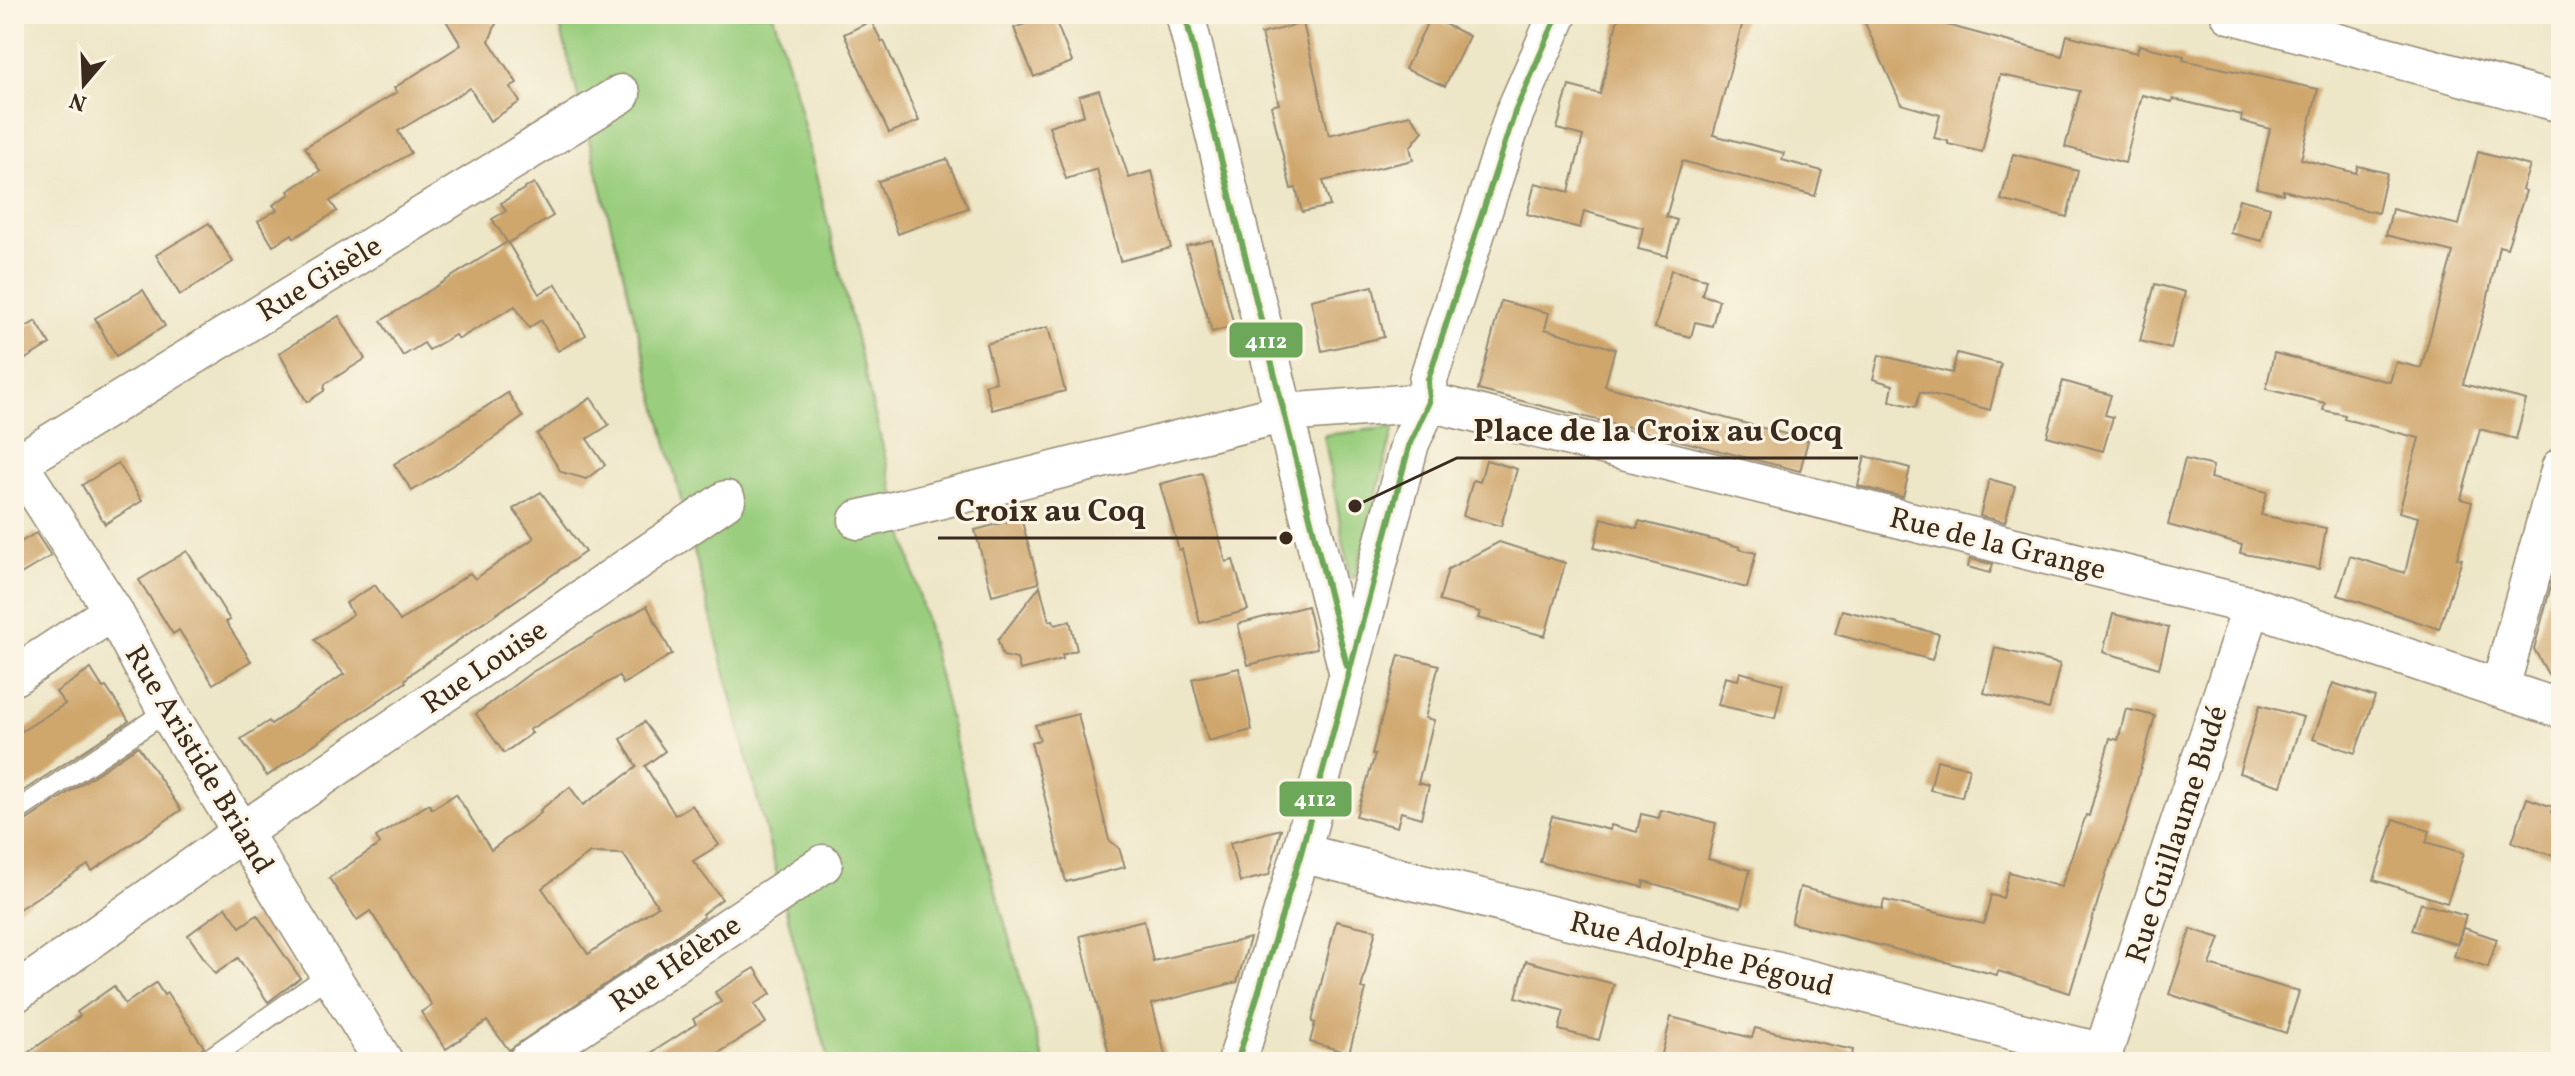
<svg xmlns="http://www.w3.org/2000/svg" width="2575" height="1076" viewBox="0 0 2575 1076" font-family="Vollkorn,serif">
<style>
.green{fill:#9ace7e;stroke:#6a7c4e;stroke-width:2}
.building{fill:#cfa66c;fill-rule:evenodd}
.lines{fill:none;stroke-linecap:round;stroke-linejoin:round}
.lane-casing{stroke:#948872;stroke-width:23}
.street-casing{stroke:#948872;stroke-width:41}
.lane{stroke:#fff;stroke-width:20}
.street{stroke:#fff;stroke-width:38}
.bus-1-casing{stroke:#fcf5e5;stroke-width:12}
.bus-1{stroke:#6da75a;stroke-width:6}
.labels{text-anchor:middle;stroke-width:6;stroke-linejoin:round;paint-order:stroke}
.street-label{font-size:30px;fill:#3b2a1e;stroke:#fcf5e5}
.leader{fill:none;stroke:#3b2a1e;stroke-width:3}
.callout-dot{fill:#3b2a1e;stroke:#fcf5e5;stroke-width:3}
.callout-label{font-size:32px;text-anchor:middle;font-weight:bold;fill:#3b2a1e;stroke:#fcf5e5;stroke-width:6;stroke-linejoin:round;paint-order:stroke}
.line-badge{stroke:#fcf5e5;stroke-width:3}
.badge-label{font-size:22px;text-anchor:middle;font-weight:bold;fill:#fff}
</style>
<rect width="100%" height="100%" fill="#fcf5e5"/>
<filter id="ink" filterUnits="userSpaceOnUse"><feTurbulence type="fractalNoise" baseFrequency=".0125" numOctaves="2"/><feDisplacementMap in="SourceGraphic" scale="16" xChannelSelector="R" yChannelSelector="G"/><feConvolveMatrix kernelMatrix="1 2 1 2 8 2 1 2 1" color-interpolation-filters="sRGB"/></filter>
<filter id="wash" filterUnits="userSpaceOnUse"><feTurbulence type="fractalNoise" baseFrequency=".006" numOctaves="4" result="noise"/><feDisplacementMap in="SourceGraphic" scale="32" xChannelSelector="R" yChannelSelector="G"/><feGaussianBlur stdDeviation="1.8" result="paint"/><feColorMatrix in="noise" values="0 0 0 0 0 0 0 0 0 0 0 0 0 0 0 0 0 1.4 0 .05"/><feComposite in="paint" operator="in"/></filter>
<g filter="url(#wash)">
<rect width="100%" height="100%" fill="#ede6c7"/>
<g class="green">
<path d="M557,14H773L793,82L966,785L1044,1062H830L799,961Z"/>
<path d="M1394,427L1355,578L1350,577L1324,435Z"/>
</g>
<g id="blocks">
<g class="building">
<path d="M442,14H500L489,41L517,83L510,87L520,102L490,121L470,88L398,131L411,153L330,201L337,211L294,238L292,234L273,246L258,221L277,210L273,205L290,194L288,191L320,171L305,147L397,92L394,88L461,45Z"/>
<path d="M1619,14H1745L1713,135L1784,153L1782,160L1822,171L1815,196L1682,161L1666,217L1677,220L1667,256L1638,249L1643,228L1584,211L1580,228L1527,214L1535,183L1569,192L1583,136L1557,129L1564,103L1569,86L1600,94Z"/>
<path d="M1861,14H1906L2062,56L2067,35L2137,53L2139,45L2184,56L2183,60L2318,89L2301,159L2356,173L2358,166L2387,173L2378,213L2283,190V194L2256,188L2270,129L2241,121L2242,115L2173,99L2172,102L2142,95L2125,163L2065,147L2080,91L2000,75L1982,152L1948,144V141L1934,138L1940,115L1901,104Z"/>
<path d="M1054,17L1072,62L1034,77L1014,28L1041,18L1042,22Z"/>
<path d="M1430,17L1469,36L1445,86L1405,69Z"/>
<path d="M871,21L882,42L884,41L919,121L889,133L844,34Z"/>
<path d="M1303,23L1329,135L1410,115L1423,131L1410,147L1413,160L1323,181L1330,206L1302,212L1296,188L1291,189L1271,106L1279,104L1261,34Z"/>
<path d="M1099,90L1129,178L1152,171L1171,248L1120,261L1097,169L1066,179L1049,126L1084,115L1079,96Z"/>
<path d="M2478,152L2530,166L2522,189L2526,191L2507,248L2499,246L2486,306L2463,384L2526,400L2516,439L2480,429L2461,499L2472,502L2457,558L2462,559L2439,629L2338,595L2350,556L2405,573L2418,517L2399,512L2419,438L2344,419L2345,415L2323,410L2325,403L2266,389L2274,353L2390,382L2396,362L2421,368L2453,252L2386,235L2392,209L2459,225Z"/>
<path d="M2013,154L2078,171L2067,217L2001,200Z"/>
<path d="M947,159L968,208L898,234L878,181Z"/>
<path d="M534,183L553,216L508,243L539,294L556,284L586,335L558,351L541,320L529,328L515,306L459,339L455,335L429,350L424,343L403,356L381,321L507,242L492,219L506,211L501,203Z"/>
<path d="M2239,199L2270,207L2262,241L2230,233Z"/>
<path d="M209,223L233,262L180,295L156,255Z"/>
<path d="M1212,240L1234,326L1212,332L1186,246Z"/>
<path d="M1671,270L1706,279L1702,295L1719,300L1712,326L1695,322L1691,337L1655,328Z"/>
<path d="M2155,284L2185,292L2171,349L2140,341Z"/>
<path d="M1373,286L1384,337L1322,351L1311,300Z"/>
<path d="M143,290L165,326L116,356L95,318Z"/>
<path d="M1501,301L1549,313L1545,329L1615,349L1605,386L1808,440L1800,471L1478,390Z"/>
<path d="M339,316L365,359L325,384L324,391L307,402L279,353Z"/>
<path d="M36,321L50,344L14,366V334Z"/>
<path d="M1048,327L1065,391L992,410L985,385L996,382L986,344Z"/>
<path d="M1957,353L2001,364L1990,410L1920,392L1916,407L1890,401L1893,385L1873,379L1879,355L1952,373Z"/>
<path d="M2063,381L2111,395L2105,415L2113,417L2103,451L2047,436Z"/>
<path d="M508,393L523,417L473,453L412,491L394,464Z"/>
<path d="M591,398L609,425L587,439L605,465L586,479L561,472L537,434Z"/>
<path d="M1865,456L1910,468L1903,497L1858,486Z"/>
<path d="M2185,459L2213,466L2210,478L2267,492L2261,515L2326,528L2319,569L2240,553L2242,545L2168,525Z"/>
<path d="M1486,460L1517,469L1501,526L1463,516L1473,480L1480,482Z"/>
<path d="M118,463L142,501L105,524L82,485Z"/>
<path d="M1202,473L1226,562L1233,560L1248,610L1200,623L1182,549L1179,550L1160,484Z"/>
<path d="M1989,479L2015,486L2005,522L1980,516Z"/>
<path d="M541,492L585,552L413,672L405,680L406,682L267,776L241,739L269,721L271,724L344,674L315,640L353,614L346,603L375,585L400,621L470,573L475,579L534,538L513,509Z"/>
<path d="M1021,518L1039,583L992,595L975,530Z"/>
<path d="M1602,518L1637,528L1639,521L1740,547L1739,549L1756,553L1747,588L1594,548Z"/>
<path d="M36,533L51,556L14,578V546Z"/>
<path d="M1499,542L1565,563L1545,636L1478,618L1480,612L1439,601L1448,569Z"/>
<path d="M187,551L230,620L226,622L251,661L213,684L179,630L173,634L139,580Z"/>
<path d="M2560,552H2561V686L2553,683L2534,649Z"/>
<path d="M1970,559L1993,564L1990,573L1968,567Z"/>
<path d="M1040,586L1049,621L1053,620L1055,625L1070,621L1077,650L1062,655L1063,659L1020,670L1017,659L1003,656L998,640Z"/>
<path d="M647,606L672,654L623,684L619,676L580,699L529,730L532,733L504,753L476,714L532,672Z"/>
<path d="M1307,606L1317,648L1248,665L1238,624Z"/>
<path d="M1842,610L1939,634L1932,660L1835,634Z"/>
<path d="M2113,614L2169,628L2159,668L2103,652Z"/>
<path d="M1995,648L2060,664L2049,709L1984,693Z"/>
<path d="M1399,655L1439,665L1425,718L1434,720L1418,783L1429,786L1421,818L1401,812L1397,827L1356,816L1375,755L1372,754Z"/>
<path d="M1239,668L1252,730L1208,741L1192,679Z"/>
<path d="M91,669L103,688L106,687L129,721L14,797V736L65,704L56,692Z"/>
<path d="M1740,672L1783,684L1775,718L1718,705L1725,677L1738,680Z"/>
<path d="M2333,683L2375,697L2355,753L2313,739Z"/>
<path d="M2260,705L2303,717L2281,786L2239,773Z"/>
<path d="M2126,709L2155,716L2125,825L2107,871L2070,993L1998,971L1997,975L1791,923L1800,887L1882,909L1884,900L1984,924L1991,895L2003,898L2009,872L2061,887L2086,815L2089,816L2110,738L2118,740Z"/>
<path d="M1078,714L1109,840L1119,848L1125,867L1066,882L1031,742L1040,740L1035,725Z"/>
<path d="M644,722L665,751L645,766L675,815L692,805L719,845L693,861L722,899L702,914L704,917L509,1050L487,1021L446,1049L421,1012L432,1005L370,911L357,920L329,878L380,844L376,837L429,804L432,809L456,794L491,850L541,813L540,810L570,787L583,805L637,767L621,739ZM590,853L623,854L658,906L588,954L542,888Z"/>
<path d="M138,746L181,810L92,871L88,865L14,912V826L21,824Z"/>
<path d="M1937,760L1969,768L1962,797L1930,790Z"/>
<path d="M2527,798L2553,807L2551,812L2561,815V842L2556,857L2512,842Z"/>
<path d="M1661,810L1716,823L1708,859L1750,870L1741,908L1644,881L1643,887L1540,862L1552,816L1610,830L1611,825L1637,832L1641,814L1659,818Z"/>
<path d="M2394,819L2430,831L2426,842L2464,853L2447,903L2374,880Z"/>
<path d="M1281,829L1269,875L1240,882L1230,843Z"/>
<path d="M2421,903L2466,916L2457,944L2412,930Z"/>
<path d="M226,907L240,927L257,915L300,978L268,1002L238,958L215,974L188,935Z"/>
<path d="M1144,920L1153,961L1250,938L1237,982L1152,1004L1167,1062H1111L1080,936Z"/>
<path d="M1336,921L1376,930L1361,989L1366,990L1349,1053L1310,1042L1315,1023L1312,1022Z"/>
<path d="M2464,928L2497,939L2488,967L2454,956Z"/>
<path d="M2191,929L2220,938L2210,965L2299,992L2286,1033L2169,994Z"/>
<path d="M1526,961L1614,984L1599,1040L1559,1030L1564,1011L1516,997Z"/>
<path d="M755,968L771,994L754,1004L766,1023L704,1062H637L696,1024L693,1019L721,1002L715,992Z"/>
<path d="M156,983L164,995L167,993L204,1047L184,1062H15L80,1016L77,1012L114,986L125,1004Z"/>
<path d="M1671,1017L1752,1038L1755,1028L1853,1050L1851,1062H1660Z"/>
</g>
</g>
</g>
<g filter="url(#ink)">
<use href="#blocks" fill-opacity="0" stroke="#948872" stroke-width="2"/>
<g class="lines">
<g class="lane-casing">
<g id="lane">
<path d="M14,813L167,711"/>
<path d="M205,1062L330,974"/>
</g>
</g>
<g class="street-casing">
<g id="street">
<path d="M1185,14L1347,667"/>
<path d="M2230,14L2561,103"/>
<path d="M14,457L113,611L167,711L384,1062"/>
<path d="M18,463L621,94"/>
<path d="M858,520L1285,413L1429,402L2252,606L2561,709"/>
<path d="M14,676L113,611"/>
<path d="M2500,688L2561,467"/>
<path d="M1301,853L2104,1053"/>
<path d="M14,994L242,832L726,500"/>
<path d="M527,1062L823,864"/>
<path d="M1237,1062L1301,853L1410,443L1429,402L1428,380L1515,112L1558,14"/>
<path d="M2100,1062L2252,606"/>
</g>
</g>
<use href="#lane" class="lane"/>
<use href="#street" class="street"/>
<g class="bus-1-casing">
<g id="bus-1">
<path d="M1185,14L1347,666"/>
<path d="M1237,1062L1301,853L1410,443L1429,402L1428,380L1515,112L1558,14"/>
</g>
</g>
<use href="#bus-1" class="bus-1"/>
</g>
</g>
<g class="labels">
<g class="street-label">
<text transform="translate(319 278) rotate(-31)" y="10">Rue Gisèle</text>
<text transform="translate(1998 543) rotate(14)" y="10">Rue de la Grange</text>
<text transform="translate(484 666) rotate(-34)" y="10">Rue Louise</text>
<text transform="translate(200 759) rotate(59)" y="10">Rue Aristide Briand</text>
<text transform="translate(2176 834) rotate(-72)" y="10">Rue Guillaume Budé</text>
<text transform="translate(1702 953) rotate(14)" y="10">Rue Adolphe Pégoud</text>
<text transform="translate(675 963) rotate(-34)" y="10">Rue Hélène</text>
</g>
</g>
<path class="leader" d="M1355 506L1457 458H1858M1286 538L1161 538H938"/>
<g class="callout-dot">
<circle cx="1355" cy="506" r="8"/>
<circle cx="1286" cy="538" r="8"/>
</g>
<g class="callout-label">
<text x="1658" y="441">Place de la Croix au Cocq</text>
<text x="1050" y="521">Croix au Coq</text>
</g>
<g class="line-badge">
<rect x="1228" y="321" width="76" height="38" rx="8" fill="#6da75a"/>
<rect x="1278" y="780" width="75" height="38" rx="8" fill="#6da75a"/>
</g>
<g class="badge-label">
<text x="1266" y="348">4112</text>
<text x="1315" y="806">4112</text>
</g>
<rect width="2575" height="1076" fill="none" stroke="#fcf5e5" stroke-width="48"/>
<g transform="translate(84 84) rotate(199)" stroke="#fcf5e5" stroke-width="6" paint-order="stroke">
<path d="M0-6L14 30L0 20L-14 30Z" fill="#3b2a1e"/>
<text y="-12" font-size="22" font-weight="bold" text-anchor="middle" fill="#3b2a1e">N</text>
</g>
</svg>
